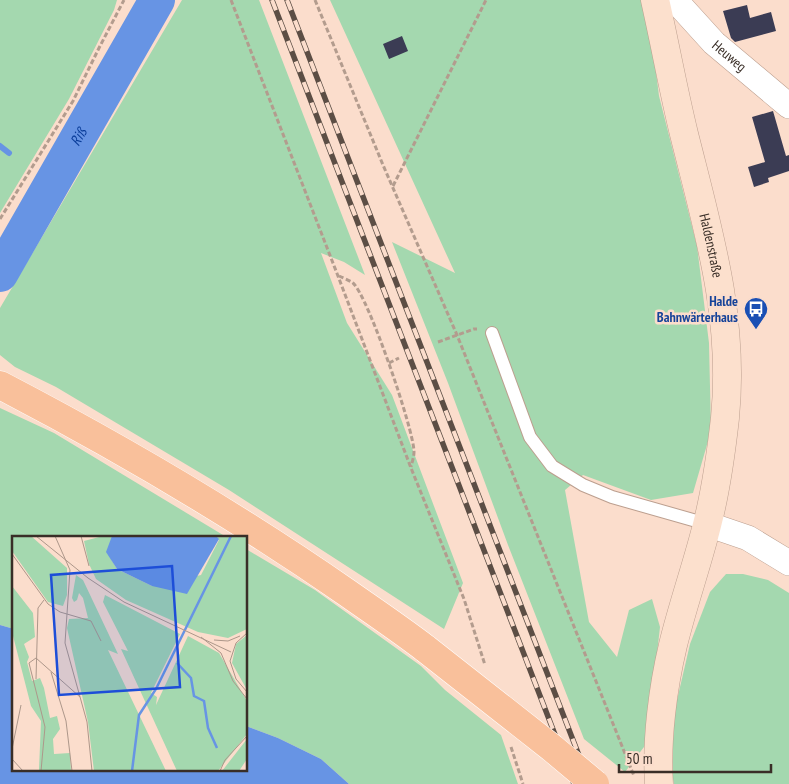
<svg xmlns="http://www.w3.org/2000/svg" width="789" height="784" viewBox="0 0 789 784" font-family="'PT Sans Narrow',sans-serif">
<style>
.green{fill:#a4d8af}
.water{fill:#6794e4}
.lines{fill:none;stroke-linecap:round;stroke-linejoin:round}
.stream{stroke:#6794e4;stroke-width:6}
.river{stroke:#6794e4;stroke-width:36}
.building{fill:#3b3c54}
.lane-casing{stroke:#bc9f8f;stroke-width:14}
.street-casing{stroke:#bc9f8f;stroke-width:26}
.secondary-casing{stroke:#bc9f8f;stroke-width:29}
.primary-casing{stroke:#fff;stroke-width:29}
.path{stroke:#b39c8e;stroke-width:3;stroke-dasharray:5 2.5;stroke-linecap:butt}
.lane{stroke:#fff;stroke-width:12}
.street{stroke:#fff;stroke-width:25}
.secondary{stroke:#fce0cd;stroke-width:28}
.primary{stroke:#f9c09b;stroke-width:28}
.rail-casing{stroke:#5c4e45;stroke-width:5.5}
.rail{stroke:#fbddcc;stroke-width:4;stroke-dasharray:11;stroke-linecap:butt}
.primary-bridge-casing{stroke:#fff;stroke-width:29;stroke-linecap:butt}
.primary-bridge{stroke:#f9c09b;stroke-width:28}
.labels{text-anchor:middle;stroke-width:5;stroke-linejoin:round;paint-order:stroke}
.street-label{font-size:14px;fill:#392e27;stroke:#fbddcc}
.transit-label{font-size:14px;font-weight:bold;fill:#164399;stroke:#fbddcc;text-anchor:end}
.water-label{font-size:15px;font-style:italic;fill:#0b3e9b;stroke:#fbddcc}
.inset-river{fill:none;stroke:#6794e4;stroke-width:2.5}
.inset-road{fill:none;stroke:#ad978a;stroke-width:1}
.view{fill:#1d4ed8;fill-opacity:0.15;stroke:#1d4ed8;stroke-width:2.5}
.inset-edge{fill:none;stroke:#392e27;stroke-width:2.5}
</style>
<rect width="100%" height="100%" fill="#fbddcc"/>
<g class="green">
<path d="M0,0H117L114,10L69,99L0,213Z"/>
<path d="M182,0H259L365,275L344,262L321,253L347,323L392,395L463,583L444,629L229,490L56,387L15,367L0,355V308Z"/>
<path d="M330,0H647L659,96L697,246L709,343L711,431L693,493L651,500L583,475L565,490L589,622L617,657L629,610L652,599L660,627L647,743L625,772L584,739L508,545L448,383L392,242L455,273Z"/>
<path d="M0,408L54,433L228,538H14V629L0,625Z"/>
<path d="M246,549L315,590L421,666L445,690L501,735L518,784H349L321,759L278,738L246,726Z"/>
<path d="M726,574H743L768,580L789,593V784H674L672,774L674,713L690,644L710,592Z"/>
</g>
<path class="water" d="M0,625L14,629V770H246V726L278,738L321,759L349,784H0Z"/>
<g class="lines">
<path class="stream" d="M0,146L9,153"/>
<path class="river" id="s1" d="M0,274L157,0"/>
</g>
<g class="building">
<path d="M747,5L750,18L771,12L776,31L735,42L731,38L723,11Z"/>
<path d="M402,36L408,51L389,59L383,44Z"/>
<path d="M773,111L786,156L789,155V171L768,178L769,182L754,187L748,167L765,162L752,117Z"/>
</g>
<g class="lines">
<g class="lane-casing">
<path id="lane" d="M492,333L530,437L552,466L583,485L612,497L707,524"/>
</g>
<g class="street-casing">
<g id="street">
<path id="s2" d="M675,0L714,43L789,106"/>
<path d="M707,524L748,538L789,563"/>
</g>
</g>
<g class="secondary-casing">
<g id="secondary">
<path id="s3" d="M655,0C665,44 673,89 684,134C708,230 735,317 725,418C721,454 716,490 707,525C697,565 683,604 673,645C663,687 656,740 659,784"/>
</g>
</g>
<g class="primary-casing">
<path id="primary" d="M0,385C119,447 235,515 346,592C373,611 400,629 426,649"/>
</g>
<g class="path">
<path d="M231,0L338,276L411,468L464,599L485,665"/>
<path d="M315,0L383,165L457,335L634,776"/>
<path d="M393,186L486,0"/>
<path d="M0,219L73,101L99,48L124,0"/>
<path d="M339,276C343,278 349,280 353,283C368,296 414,430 414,452C414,457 412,462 411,467"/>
<path d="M438,342L474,329H477"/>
<path d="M389,363L399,358"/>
<path d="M511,747L523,784"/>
</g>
<use href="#lane" class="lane"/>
<use href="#street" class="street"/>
<use href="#secondary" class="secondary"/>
<use href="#primary" class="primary"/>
<g class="rail-casing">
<g id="rail">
<path d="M272,0L574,784"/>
<path d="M287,0L590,784"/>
</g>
</g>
<use href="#rail" class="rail"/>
<g class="primary-bridge-casing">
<path id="primary-bridge" d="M426,649L552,748L595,784"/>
</g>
<use href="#primary-bridge" class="primary-bridge"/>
</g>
<defs>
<g id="bus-pin" transform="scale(1.25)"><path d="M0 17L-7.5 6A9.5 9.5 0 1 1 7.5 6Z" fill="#1a4fb4" stroke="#fbddcc"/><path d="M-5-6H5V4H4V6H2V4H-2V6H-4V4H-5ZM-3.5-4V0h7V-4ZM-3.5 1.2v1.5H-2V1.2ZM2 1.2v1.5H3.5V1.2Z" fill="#fff"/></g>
</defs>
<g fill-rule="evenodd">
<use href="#bus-pin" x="756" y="309"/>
</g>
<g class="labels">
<g class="street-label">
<text dy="5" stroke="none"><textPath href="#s2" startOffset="78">Heuweg</textPath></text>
<text dy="5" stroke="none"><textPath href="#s3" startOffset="252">Haldenstraße</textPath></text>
</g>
<g class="transit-label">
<text x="738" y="306">Halde<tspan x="738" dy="16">Bahnwärterhaus</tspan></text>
</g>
<g class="water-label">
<text dy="5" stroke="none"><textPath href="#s1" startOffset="158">Riß</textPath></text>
</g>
</g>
<g transform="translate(12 536)">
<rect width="235" height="235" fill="#fbddcc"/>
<path d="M0,0H19L55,32V59L51,70L36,66L0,15ZM91,0H100L99,23L105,33L140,50L189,39L207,4L204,0H235V93L216,102L186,96L114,64L84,43L77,28L72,5ZM64,39L71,44L106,118L96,114L154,235H82L76,186L55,92L57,83L76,82L71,62L67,57L65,64L62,66L60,62ZM0,50L21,77L23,101L12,108L17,121L15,126L20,145L28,142L32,152L38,182L45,180L48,193L41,203L42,218L58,217L59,235L27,234L29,185L19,170L0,96ZM93,59L168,98L139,157L145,161L144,169L176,100L207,117L235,165V198L206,235H165L109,113L116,115L91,66ZM235,99V154L220,127L224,108ZM235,203V223L227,235H210Z" fill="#a4d8af"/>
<path d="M100,0H204L207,3L175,58L140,50L105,33L94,16Z" fill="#6794e4"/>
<path class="inset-river" d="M165,127L179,142L182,160L192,165L196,192L205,212M120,235L127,179L144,153L219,0"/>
<path class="inset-road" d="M24,0L76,42L112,66L219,116M43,0L58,34L53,107L75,186L80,235M69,0L77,30M0,18L36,68L48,76L79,85L89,105M235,97L224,107L218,125L224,143L235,156M189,101L209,117L221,145L235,163M202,104L216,105L228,100M24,122L17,127L33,191L29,235M24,122L68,161M39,136L54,185L60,235M24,143L26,72L32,64M0,213L9,169M0,223L11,235M208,235L213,224L235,200"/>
<path class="view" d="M160,30L168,151L47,159L39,39Z"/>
<rect width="235" height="235" class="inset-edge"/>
</g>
<path d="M619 764v8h152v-8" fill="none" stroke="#392e27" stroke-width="2.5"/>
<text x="626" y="764" font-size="15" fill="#392e27" stroke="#fbddcc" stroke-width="4" paint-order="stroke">50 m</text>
</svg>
